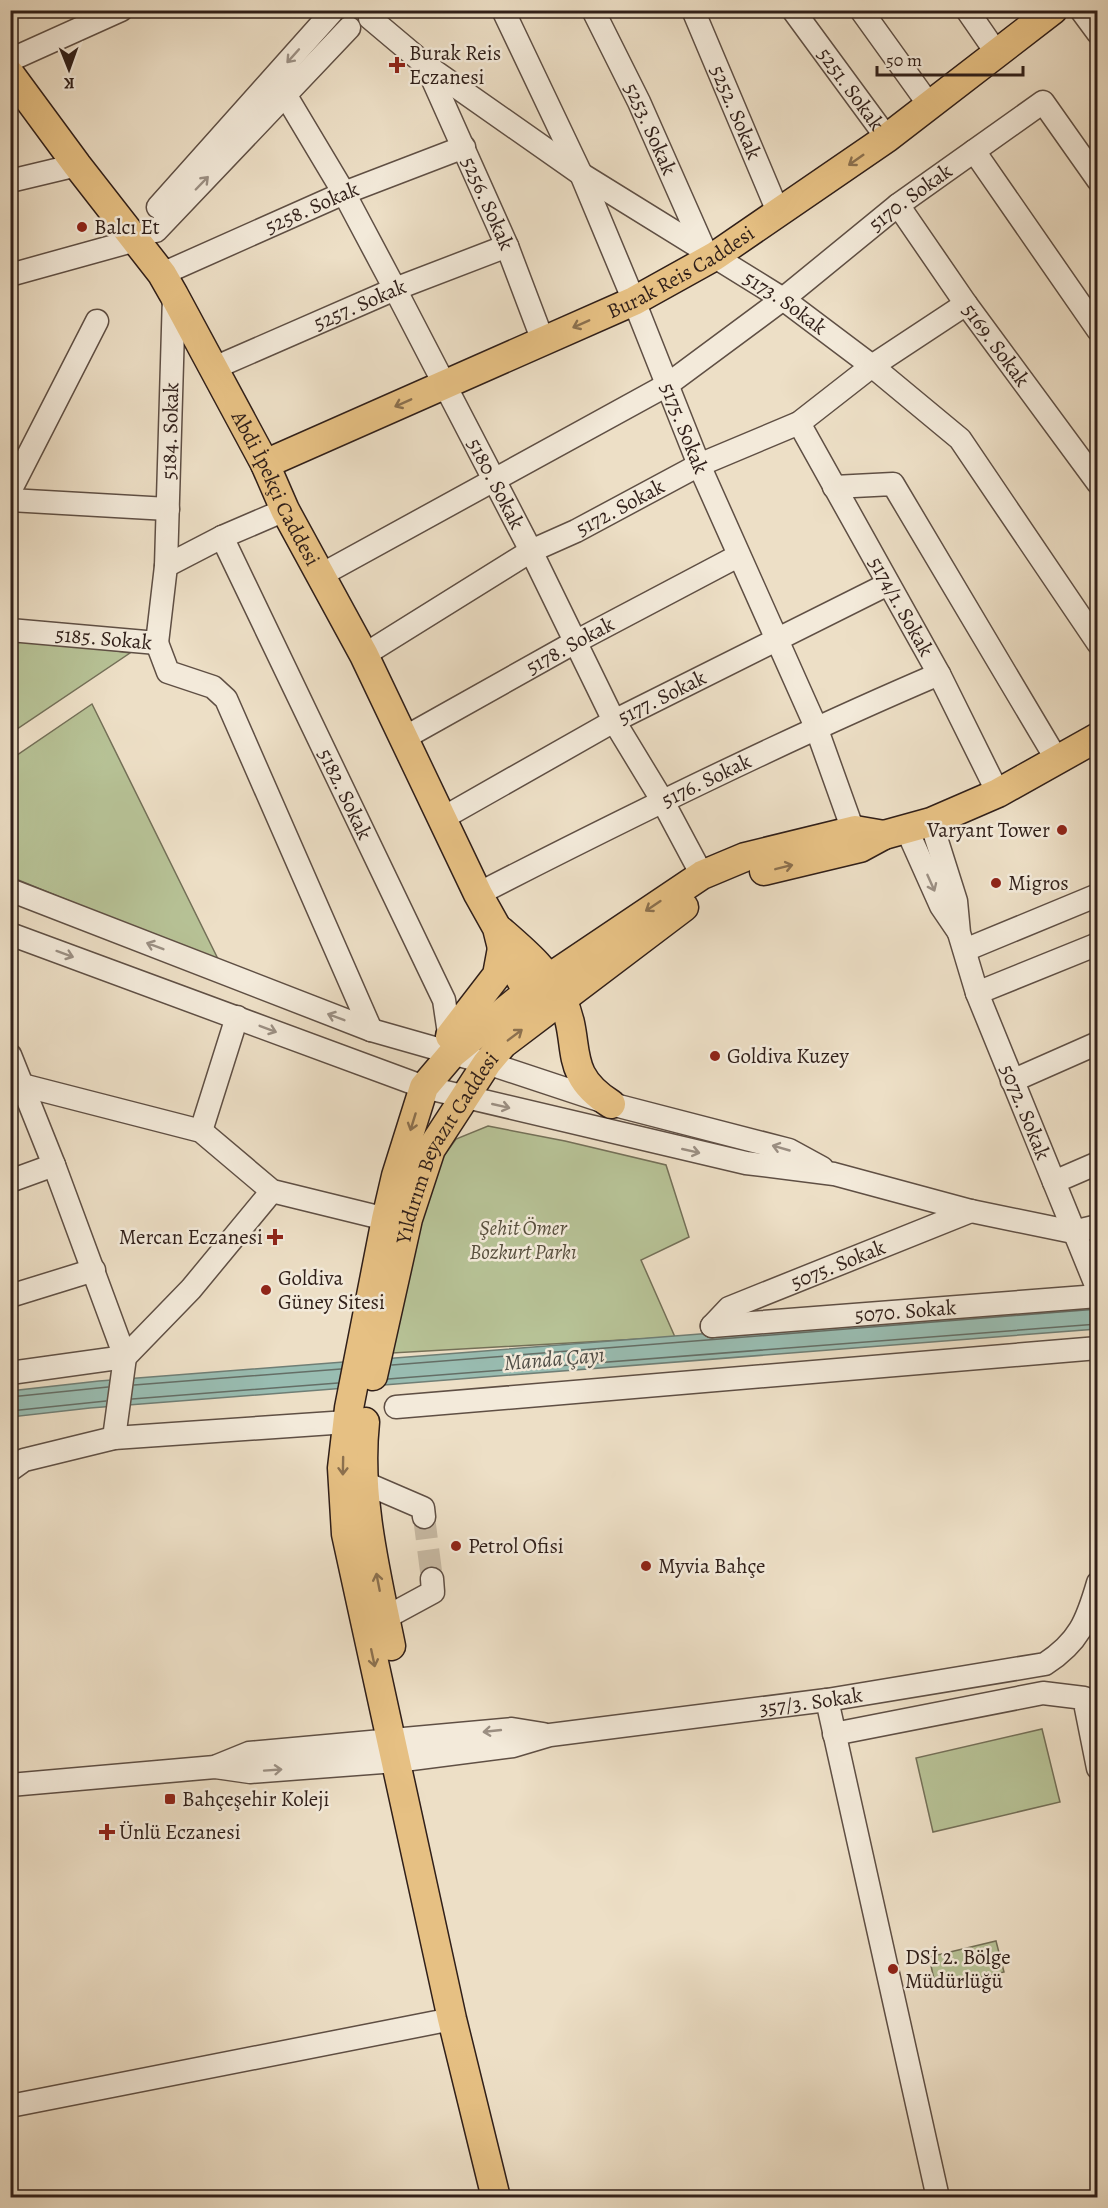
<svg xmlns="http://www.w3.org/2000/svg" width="1108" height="2208" viewBox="0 0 1108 2208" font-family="Alegreya,serif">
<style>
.green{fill:#b7c296;stroke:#747058;stroke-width:1.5}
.water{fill:#99bdb2;stroke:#6f7e75;stroke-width:1.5}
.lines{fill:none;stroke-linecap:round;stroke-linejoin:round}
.shore{stroke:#646e66;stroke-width:1.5}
.minor-tunnel{stroke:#c7b9a3;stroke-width:22;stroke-dasharray:22 11;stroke-linecap:butt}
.minor-casing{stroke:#5f4f44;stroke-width:25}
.major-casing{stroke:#301f19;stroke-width:31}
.minor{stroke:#f3eada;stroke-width:22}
.major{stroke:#e6c083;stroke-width:28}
.oneway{stroke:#9b8f83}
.oneway2{stroke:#8b704e}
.poi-dot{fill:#8f2418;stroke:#f3eada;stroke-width:2}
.labels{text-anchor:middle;stroke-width:5;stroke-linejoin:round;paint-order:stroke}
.poi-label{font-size:21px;fill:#301f19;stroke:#f3eada;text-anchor:start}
.street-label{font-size:21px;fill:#301f19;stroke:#f3eada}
.park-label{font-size:21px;font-style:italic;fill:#58503e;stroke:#f3eada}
.water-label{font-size:22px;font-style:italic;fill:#504e47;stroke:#f3eada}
</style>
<rect width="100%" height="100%" fill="#eddfc6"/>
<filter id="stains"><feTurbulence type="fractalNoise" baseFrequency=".00333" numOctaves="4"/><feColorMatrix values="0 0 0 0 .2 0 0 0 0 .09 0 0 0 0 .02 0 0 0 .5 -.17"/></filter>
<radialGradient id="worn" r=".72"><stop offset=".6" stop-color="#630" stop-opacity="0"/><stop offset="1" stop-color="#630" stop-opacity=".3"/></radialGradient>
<g class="green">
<path d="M11,635L130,653L11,733Z"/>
<path d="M92,704L220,963L11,877L10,760Z"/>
<path d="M488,1126L565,1141L666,1165L689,1237L641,1260L675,1337L392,1353L428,1178L456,1139Z"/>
<path d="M1042,1729L1060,1802L933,1832L916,1758Z"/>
<path d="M996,1941L1004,1972L936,1988L929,1957Z"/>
</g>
<path class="water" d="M1097,1303V1329L90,1408L11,1417L10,1391L99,1381Z"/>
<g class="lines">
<g class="shore">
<path d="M392,1365L1098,1309"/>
<path d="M388,1379L1098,1324"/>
<path d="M134,1385L341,1369"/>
<path d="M10,1397L108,1387"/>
<path d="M132,1399L338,1383"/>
<path d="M10,1411L106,1401"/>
</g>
<path class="minor-tunnel" d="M424,1517L432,1579"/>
<g class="minor-casing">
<g id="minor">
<path id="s1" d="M503,10L581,174L634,301L699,465L816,727L859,847"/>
<path id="s2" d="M593,10L639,102L704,249"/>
<path id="s3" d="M693,10L779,214"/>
<path id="s4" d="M793,10L887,138"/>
<path d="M861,10L930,106"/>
<path d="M967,10L998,55"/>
<path d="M1081,10L1098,33"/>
<path id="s5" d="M370,18L427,66L581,174L783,299L872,366L960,439L1098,643"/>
<path d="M10,60L121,10"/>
<path id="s6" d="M428,69L507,246L543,341"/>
<path id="s7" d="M286,96L344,193L395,289L531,551L614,721L662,800L702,875"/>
<path d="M974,151L1098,330"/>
<path d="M10,181L77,165"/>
<path id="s8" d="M898,205L966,304L1098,483"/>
<path d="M158,207L332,12"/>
<path id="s9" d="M162,274L344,193L464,147"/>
<path d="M10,275L136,240L143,233L156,231L349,28"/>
<path id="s10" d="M214,368L395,289L507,246"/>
<path id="s11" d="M799,423L939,674L998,793"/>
<path d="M834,487L893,484L1057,760"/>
<path d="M10,491L97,321"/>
<path d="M10,500L168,509"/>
<path id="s12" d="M222,537L444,1000L451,1047"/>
<path d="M166,566L222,537L285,510"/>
<path id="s13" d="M321,575L667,385L783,299L898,205L1043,102L1098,180"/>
<path id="s14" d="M10,630L157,643L166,566L174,295"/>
<path d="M157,643L168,672L213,687L226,699L371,1030"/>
<path id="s15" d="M364,655L531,551L576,531L699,465L799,423L872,366L966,304"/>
<path id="s16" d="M404,738L577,641L738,556"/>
<path id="s17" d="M443,818L614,721L888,584"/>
<path id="s18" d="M931,822L956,901L959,933L977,993L1098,1290"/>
<path d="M907,830L941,906L958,931"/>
<path d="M10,890L371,1030L487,1063L611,1104L789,1150L822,1168"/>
<path id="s19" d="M478,894C630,816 782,741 939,674"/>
<path d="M10,934L424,1087L746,1163L834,1174L971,1211L1073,1232L1098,1226"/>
<path d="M965,950L1098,895"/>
<path d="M977,993L1098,944"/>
<path d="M10,1055L54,1165L125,1357L114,1438"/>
<path d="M1012,1081L1098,1043"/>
<path d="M10,1087L22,1085L201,1131L272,1191L386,1219"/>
<path d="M201,1131L237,1017"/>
<path d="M10,1181L54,1165"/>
<path d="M1054,1182L1098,1163"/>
<path d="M10,1296L94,1270"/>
<path id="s20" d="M712,1326L1098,1296"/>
<path id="s21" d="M712,1326L729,1308L971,1211"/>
<path d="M10,1373L125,1357L191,1289L272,1191"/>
<path d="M396,1407L1098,1348"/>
<path d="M10,1470L24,1460L114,1438L347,1422"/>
<path d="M365,1483L423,1508L424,1517"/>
<path d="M385,1618L433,1592L432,1579"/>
<path d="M827,1700L938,2198"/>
<path d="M834,1734L1043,1693L1084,1698L1098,1768"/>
<path d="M217,1766L249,1753L512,1729L543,1734"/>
<path id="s22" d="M10,1785L215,1767L250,1772L396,1761L513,1746L550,1735L827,1700L1045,1664C1079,1642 1087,1621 1098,1583"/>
<path d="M10,2106L452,2019"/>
</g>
</g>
<g class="major-casing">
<g id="major">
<path id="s23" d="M10,74L77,165L162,274L174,295L265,464L285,510L364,655L478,894L497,928L502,948L538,1009"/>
<path id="s24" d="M265,464L634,301L715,256L887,138L1053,10"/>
<path d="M764,871L860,848L884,835L931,822L998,793L1098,737"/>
<path d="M501,931C524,951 549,972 562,1000C583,1043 560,1072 611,1104"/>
<path d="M450,1036L497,975L502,948"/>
<path id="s25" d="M373,1376L408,1219L431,1149L487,1063L503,1044L684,907"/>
<path d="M365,1422C357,1496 376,1573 391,1646"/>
<path d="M496,2198L452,2019L346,1534L342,1468L349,1408L386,1219L396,1176L424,1087L452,1054L528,992L702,875L745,857L855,830L884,835"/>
</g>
</g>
<use href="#minor" class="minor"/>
<use href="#major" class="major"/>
</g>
<defs><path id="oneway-shaft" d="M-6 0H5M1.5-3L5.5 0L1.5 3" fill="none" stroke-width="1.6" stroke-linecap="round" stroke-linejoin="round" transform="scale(1.5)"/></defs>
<g class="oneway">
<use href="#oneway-shaft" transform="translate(293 56) rotate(132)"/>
<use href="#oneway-shaft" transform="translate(202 183) rotate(-46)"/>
<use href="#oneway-shaft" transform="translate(931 883) rotate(66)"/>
<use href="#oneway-shaft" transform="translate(155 946) rotate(-159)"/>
<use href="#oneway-shaft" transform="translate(65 954) rotate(20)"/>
<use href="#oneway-shaft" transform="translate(336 1017) rotate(-159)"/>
<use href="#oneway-shaft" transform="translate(268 1029) rotate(21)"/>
<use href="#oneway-shaft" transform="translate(501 1106) rotate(13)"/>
<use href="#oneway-shaft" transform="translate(781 1148) rotate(-164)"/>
<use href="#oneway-shaft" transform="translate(691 1151) rotate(13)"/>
<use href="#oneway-shaft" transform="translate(492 1731) rotate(174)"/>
<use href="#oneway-shaft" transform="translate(273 1770) rotate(-4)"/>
</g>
<g class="oneway2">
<use href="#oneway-shaft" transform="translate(856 160) rotate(145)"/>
<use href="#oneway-shaft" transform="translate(581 324) rotate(156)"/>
<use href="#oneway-shaft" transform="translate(403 403) rotate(156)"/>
<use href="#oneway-shaft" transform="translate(784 867) rotate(-14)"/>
<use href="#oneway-shaft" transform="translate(653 906) rotate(146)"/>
<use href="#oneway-shaft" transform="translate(515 1035) rotate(-37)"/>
<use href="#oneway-shaft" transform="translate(413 1122) rotate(107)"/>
<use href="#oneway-shaft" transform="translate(343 1466) rotate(91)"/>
<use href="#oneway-shaft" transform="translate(378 1582) rotate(-101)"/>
<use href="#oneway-shaft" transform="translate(373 1658) rotate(78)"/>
</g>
<g class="poi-dot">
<path d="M394 56h6v6h6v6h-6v6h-6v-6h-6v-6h6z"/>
<circle cx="82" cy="227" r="6"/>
<circle cx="1062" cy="830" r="6"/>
<circle cx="996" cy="883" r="6"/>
<circle cx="715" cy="1056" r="6"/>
<path d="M272 1228h6v6h6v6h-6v6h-6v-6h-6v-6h6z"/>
<circle cx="266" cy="1290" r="6"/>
<circle cx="456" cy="1546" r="6"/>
<circle cx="646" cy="1566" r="6"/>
<rect x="164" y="1793" width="12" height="12" rx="3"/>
<path d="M104 1823h6v6h6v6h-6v6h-6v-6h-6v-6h6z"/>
<circle cx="893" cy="1969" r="6"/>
</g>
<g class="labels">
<g class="poi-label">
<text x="409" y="60">Burak Reis<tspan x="409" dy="24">Eczanesi</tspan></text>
<text x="94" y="234">Balcı Et</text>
<text x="1050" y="837" text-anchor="end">Varyant Tower</text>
<text x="1008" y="890">Migros</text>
<text x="727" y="1063">Goldiva Kuzey</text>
<text x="263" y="1244" text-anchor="end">Mercan Eczanesi</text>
<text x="278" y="1285">Goldiva<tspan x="278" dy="24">Güney Sitesi</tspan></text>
<text x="468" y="1553">Petrol Ofisi</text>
<text x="658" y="1573">Myvia Bahçe</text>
<text x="182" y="1806">Bahçeşehir Koleji</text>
<text x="119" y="1839">Ünlü Eczanesi</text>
<text x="905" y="1964">DSİ 2. Bölge<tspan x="905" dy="24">Müdürlüğü</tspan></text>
</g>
<g class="street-label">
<text dy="7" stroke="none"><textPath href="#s4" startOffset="98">5251. Sokak</textPath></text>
<text dy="7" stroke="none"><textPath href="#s3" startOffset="111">5252. Sokak</textPath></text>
<text dy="7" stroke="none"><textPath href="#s2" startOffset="132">5253. Sokak</textPath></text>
<text dy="7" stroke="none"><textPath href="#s13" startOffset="702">5170. Sokak</textPath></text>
<text dy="7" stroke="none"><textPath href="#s6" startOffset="147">5256. Sokak</textPath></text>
<text dy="7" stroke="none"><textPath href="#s9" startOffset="164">5258. Sokak</textPath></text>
<text dy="7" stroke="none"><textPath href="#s24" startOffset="458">Burak Reis Caddesi</textPath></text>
<text dy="7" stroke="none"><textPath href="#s5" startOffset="504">5173. Sokak</textPath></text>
<text dy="7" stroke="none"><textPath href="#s10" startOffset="159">5257. Sokak</textPath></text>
<text dy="7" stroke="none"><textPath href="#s8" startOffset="171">5169. Sokak</textPath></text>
<text dy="7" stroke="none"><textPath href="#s1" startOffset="456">5175. Sokak</textPath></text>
<text dy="7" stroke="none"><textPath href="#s14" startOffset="360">5184. Sokak</textPath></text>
<text dy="7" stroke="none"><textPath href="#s7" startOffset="441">5180. Sokak</textPath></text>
<text dy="7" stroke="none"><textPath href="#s23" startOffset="494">Abdi İpekçi Caddesi</textPath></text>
<text dy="7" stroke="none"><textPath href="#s15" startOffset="296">5172. Sokak</textPath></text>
<text dy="7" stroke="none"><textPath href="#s11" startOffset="210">5174/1. Sokak</textPath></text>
<text dy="7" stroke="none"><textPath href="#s14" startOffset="94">5185. Sokak</textPath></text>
<text dy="7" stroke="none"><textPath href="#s16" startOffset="190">5178. Sokak</textPath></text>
<text dy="7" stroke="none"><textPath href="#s17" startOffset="250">5177. Sokak</textPath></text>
<text dy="7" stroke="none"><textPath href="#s19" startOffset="255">5176. Sokak</textPath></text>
<text dy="7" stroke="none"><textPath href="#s12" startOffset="285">5182. Sokak</textPath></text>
<text dy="7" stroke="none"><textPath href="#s18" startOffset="306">5072. Sokak</textPath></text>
<text dy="7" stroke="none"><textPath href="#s25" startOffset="242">Yıldırım Beyazıt Caddesi</textPath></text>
<text dy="7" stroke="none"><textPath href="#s21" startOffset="142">5075. Sokak</textPath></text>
<text dy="7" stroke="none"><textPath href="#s20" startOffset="194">5070. Sokak</textPath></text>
<text dy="7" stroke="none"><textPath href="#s22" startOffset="807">357/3. Sokak</textPath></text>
</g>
<g class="park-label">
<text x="523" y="1235">Şehit Ömer<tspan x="523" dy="24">Bozkurt Parkı</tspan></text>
</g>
<g class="water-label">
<text transform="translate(554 1358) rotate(-5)" y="8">Manda Çayı</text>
</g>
</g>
<rect width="1108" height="2208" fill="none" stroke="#eddfc6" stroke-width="36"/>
<rect x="12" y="12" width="1084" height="2184" fill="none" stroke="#301f19" stroke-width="3"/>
<rect x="18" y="18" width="1072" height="2172" fill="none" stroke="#301f19" stroke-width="1.5"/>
<g transform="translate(69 69) rotate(179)" stroke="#f3eada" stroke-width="4.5" paint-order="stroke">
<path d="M0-4.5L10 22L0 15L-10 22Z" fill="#301f19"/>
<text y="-9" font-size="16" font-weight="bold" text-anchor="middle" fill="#301f19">K</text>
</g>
<path d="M877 66v9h146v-9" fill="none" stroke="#301f19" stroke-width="3"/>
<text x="886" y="66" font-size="18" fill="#301f19" stroke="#f3eada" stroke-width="4.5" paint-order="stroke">50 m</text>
<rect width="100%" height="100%" filter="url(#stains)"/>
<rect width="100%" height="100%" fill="url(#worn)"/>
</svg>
